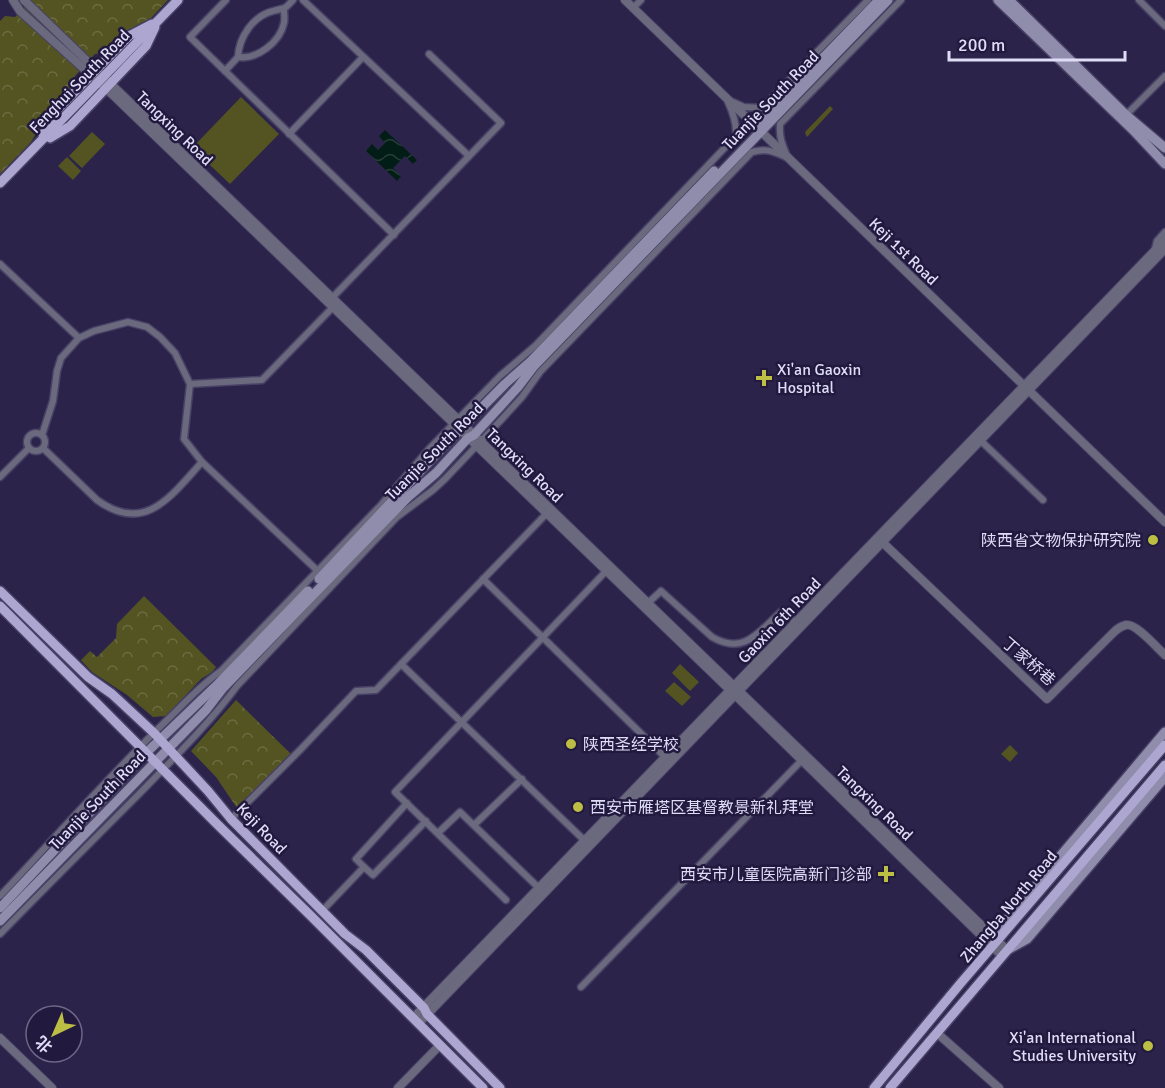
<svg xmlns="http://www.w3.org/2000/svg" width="1165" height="1088" viewBox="0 0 1165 1088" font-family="Signika,'Noto Sans SC',sans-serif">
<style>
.grass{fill:#535421}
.forest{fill:url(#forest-crowns)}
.water{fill:url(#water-waves)}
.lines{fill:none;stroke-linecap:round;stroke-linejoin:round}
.minor-casing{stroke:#484166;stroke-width:9}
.tertiary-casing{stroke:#484166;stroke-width:10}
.secondary-casing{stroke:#484166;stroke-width:12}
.primary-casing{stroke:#484166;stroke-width:12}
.minor{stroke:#6b697d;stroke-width:6}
.tertiary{stroke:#6b697d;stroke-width:8}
.secondary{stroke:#908cac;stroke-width:9}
.primary{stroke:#aca6d0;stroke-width:9}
.poi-dot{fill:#bcbf44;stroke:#22193f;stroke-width:2}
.labels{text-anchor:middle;stroke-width:5;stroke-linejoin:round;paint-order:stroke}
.street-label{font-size:16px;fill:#dfdcf6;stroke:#22193f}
.poi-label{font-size:16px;fill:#dfdcf6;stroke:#22193f;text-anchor:start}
</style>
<defs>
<pattern id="forest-crowns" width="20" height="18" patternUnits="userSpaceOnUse" patternTransform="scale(1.5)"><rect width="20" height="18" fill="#535421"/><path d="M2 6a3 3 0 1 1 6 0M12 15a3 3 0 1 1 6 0" fill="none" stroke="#6b6c42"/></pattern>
<pattern id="water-waves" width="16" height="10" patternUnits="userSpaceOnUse" patternTransform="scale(1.5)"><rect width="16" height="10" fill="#021d15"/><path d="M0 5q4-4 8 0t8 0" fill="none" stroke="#263d38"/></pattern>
</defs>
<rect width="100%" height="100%" fill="#2b234a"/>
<g class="grass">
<path d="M241,97L279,134L230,184L192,148Z"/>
<path d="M830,106L833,109L807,137L805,133L806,131Z"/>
<path d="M92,132L105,144L82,168L69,156Z"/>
<path d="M67,157L81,171L73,180L58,166Z"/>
<path d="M680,664L699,682L690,691L672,673Z"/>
<path d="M674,682L691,697L682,706L665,691Z"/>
<path d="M1010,745L1018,753L1010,762L1001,754Z"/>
</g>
<g class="forest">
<path d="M31,0H168L151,18L124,32L104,53L95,54L75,76L73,86L52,108L31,142L0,174V21L5,16L15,17Z"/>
<path d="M144,596L216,667L212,672L201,679L166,716L153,717L127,695L92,672L81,660L90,651L97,657L116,638L117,624Z"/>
<path d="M236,700L291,754L237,808L216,777L191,751Z"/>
</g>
<path class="water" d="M385,130L417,160L413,164L405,156L393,168L401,176L397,181L366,151L372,144L378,150L385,143L379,136Z"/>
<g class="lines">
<g class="minor-casing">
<g id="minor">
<path d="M226,0L190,37L394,235"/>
<path d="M303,0L469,156"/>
<path d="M1139,0L1165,26"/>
<path d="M633,8L641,0"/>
<path d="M238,57C257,60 280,42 284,23C285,19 284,14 284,9"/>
<path d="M225,71L238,57C239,37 253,16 273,11C286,7 283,11 293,0"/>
<path d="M733,102L744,107L762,108L868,0"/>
<path d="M1125,116L1165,76"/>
<path d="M289,134L363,57"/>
<path d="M787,156C782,144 779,137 780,124L901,0"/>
<path d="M1155,249L1157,241L1165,232"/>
<path d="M0,264L79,338"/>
<path d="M332,298L501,123L429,54"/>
<path d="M190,384L262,380L335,305"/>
<circle cx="36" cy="442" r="9"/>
<path d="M42,435L53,401L57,371L61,358L79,338L94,331L128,322L147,327L160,337L175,353L190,384L184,439L202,462L320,573"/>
<path d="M980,440L1043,500"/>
<path d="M43,448L97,500C145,535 171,496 202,462"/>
<path d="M0,477L29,448"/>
<path d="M483,579L666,758"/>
<path d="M648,603L661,591L712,637C745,656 759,631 783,610L795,623"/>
<path d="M401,664L585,841"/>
<path d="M231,819L301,749L356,691L376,690L550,510"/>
<path d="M474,825L522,779"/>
<path d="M438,833L460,812L541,890"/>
<path d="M364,867L373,875L426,821"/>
<path d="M0,896C55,838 106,779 164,723C183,705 198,687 221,671L381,505L430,448L500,376L535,346L736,136C737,124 733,113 728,102"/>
<path d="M506,900L395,792L609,568"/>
<path d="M322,911L364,867L356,859L407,803"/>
<path d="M0,934C46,887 92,841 139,794C173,759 208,725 237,686L397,517L433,490L445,479L502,419L522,397L540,372L752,152C766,148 772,151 786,157"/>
<path d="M581,987L802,760"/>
</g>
</g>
<g class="tertiary-casing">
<g id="tertiary">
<path d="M13,0L20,11L114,96L730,690L1002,956"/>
<path d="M24,0L1007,950"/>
<path d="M625,0L1165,522"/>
<path d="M879,539L1047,699L1113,633C1116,630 1121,626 1126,625C1136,623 1157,648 1165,655"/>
<path d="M413,1018L1165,240"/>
<path d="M419,1023L1165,249"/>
<path d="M937,1033L999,1088"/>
<path d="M0,1038L52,1088"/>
<path d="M398,1088L440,1045"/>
</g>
</g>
<g class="secondary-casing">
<g id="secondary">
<path d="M998,0L1133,130L1165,164"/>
<path d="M1009,0L1126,115L1165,148"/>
<path d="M759,124L879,0"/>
<path d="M319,579L443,447L505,384L531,361L714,171"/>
<path d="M0,908L146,753L219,683L308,591"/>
<path d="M0,921L206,710L223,688L408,497L436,473L468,438L474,435L518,387L534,366L888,0"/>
<path d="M993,936L1165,732"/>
<path d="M1009,949L1027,939L1165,777"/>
</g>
</g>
<g class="primary-casing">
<g id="primary">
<path d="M43,135L56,111L129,36L152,24"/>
<path d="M50,138L70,126L146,46L155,27"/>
<path d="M0,183L178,0"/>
<path d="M0,591L88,677L112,694L154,733L208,791L231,819L345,934L366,950L424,1008L427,1014L500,1088"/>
<path d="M0,606L216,823L311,916L483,1088"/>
<path d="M874,1088L960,984L1165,745"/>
<path d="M890,1088L1165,765"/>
</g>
</g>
<use href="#minor" class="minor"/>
<use href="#tertiary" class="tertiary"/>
<use href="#secondary" class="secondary"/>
<use href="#primary" class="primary"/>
</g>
<g class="poi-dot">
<path d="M761 369h6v6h6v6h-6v6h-6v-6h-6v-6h6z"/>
<circle cx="1153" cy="540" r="6"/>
<circle cx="571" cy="744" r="6"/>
<circle cx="578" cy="807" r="6"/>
<path d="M883 865h6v6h6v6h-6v6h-6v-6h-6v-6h6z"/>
<circle cx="1148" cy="1046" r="6"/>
</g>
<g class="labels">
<g class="street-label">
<text transform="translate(79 81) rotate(-46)" y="6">Fenghui South Road</text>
<text transform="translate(770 100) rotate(-46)" y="6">Tuanjie South Road</text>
<text transform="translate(175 128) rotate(44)" y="6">Tangxing Road</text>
<text transform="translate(904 251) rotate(44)" y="6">Keji 1st Road</text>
<text transform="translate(434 451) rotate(-45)" y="6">Tuanjie South Road</text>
<text transform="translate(525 465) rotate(44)" y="6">Tangxing Road</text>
<text transform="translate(779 620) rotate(-46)" y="6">Gaoxin 6th Road</text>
<text transform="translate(1029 661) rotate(41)" y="6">丁家桥巷</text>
<text transform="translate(97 800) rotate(-46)" y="6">Tuanjie South Road</text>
<text transform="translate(875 803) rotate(44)" y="6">Tangxing Road</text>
<text transform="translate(262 828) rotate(46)" y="6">Keji Road</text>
<text transform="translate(1008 906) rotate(-50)" y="6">Zhangba North Road</text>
</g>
<g class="poi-label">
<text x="777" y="375">Xi'an Gaoxin<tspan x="777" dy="18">Hospital</tspan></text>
<text x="1141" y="546" text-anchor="end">陕西省文物保护研究院</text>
<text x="583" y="750">陕西圣经学校</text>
<text x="590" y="813">西安市雁塔区基督教景新礼拜堂</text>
<text x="872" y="880" text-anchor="end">西安市儿童医院高新门诊部</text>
<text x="1136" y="1043" text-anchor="end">Xi'an International<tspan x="1136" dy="18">Studies University</tspan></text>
</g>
</g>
<g transform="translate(54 1034) rotate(224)"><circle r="28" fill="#22193f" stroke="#6e6788" stroke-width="1.5"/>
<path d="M0-4.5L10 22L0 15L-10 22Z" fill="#bcbf44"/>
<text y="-9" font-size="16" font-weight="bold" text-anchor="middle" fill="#dfdcf6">北</text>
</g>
<path d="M949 51v9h176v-9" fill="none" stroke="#dfdcf6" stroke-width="3"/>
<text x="958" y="51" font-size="18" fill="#dfdcf6" stroke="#22193f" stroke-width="4.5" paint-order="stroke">200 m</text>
</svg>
